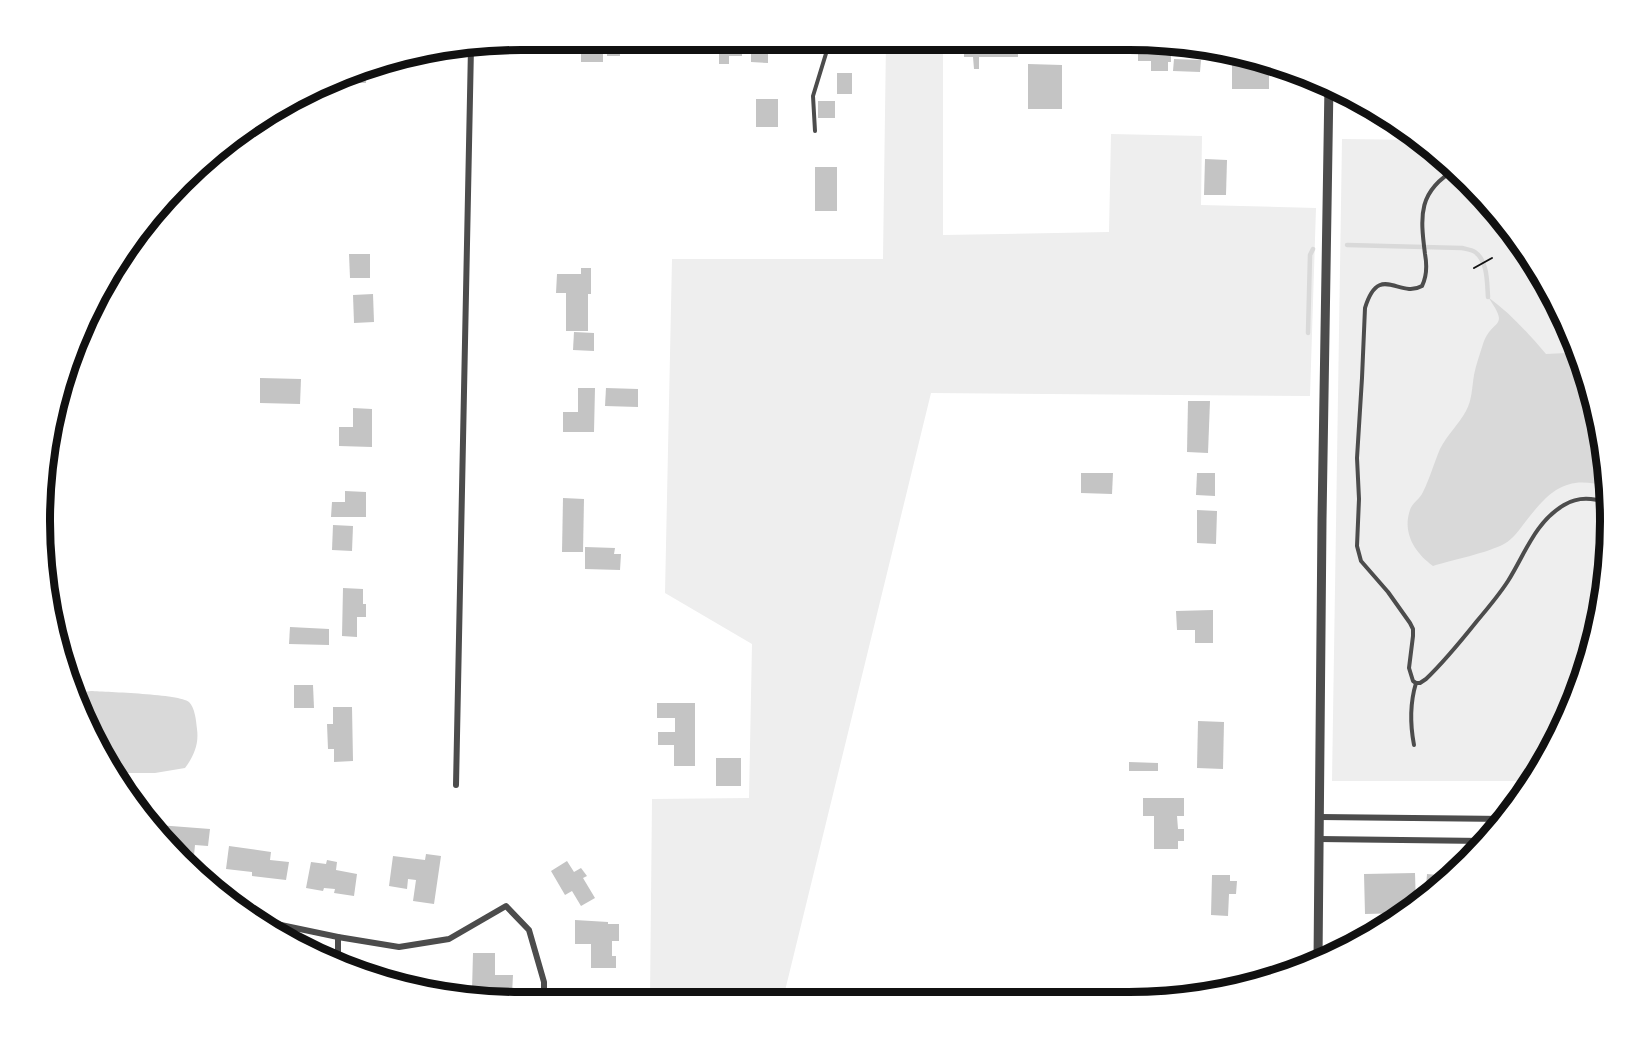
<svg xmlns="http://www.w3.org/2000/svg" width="1650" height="1041" viewBox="0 0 1650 1041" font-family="'DM Sans',sans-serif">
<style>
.green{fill:#eee}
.water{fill:#d9d9d9}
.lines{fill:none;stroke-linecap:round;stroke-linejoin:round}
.stream{stroke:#d9d9d9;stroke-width:4.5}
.building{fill:#c4c4c4}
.path{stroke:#111;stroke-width:2}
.service{stroke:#4c4c4c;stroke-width:4}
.minor{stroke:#4c4c4c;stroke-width:6}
.tertiary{stroke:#4c4c4c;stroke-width:9}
.rim{fill:none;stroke:#111;stroke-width:8}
</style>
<rect width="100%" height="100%" fill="#fff"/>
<g class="green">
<path d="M886,41L943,42V235L1109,232L1111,134L1202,136L1201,205L1316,208L1310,396L931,393L783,999H650L652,799L749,798L752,644L665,593L672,259H883Z"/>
<path d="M1342,139L1424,140L1492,203L1547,280L1586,366L1607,458L1610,552L1594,645L1561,734L1532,781H1332Z"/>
</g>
<g class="water">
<path d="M1488,297C1511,314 1528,333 1546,354L1566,353L1585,364L1607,458L1608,487C1567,474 1550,490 1526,521C1520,529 1513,539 1504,544C1487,553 1452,560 1433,566C1415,553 1402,533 1410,510C1412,503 1420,499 1423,492C1430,478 1434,463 1440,449C1447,435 1459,424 1466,411C1472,400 1472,387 1474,375C1476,364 1480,354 1483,344C1492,317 1511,330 1488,297Z"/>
<path d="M91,691C107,692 180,694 189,702C195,708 196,720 197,729C199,744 194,756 185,768L155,773H113L77,693Z"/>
</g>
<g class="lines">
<g class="stream">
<path d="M1347,245L1462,248C1466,249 1472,250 1475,252C1488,261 1487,284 1488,297"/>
<path d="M1308,333L1310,255L1313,249"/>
</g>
</g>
<g class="building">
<path d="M581,39L603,40V62H581Z"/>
<path d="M719,40H742V56H729V64H719Z"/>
<path d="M837,41H862V44H868V54H838Z"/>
<rect x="607" y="42" width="13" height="14"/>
<path d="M964,42H1018V57H979V69H974L973,57H964Z"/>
<path d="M1138,43H1171V62H1168V71H1151V61H1138Z"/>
<path d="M751,45H768V63L751,62Z"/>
<path d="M1232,54L1250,58L1249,63L1269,64V89H1232Z"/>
<path d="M1174,59L1201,60L1200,72L1173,71Z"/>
<path d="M1028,64L1062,65V109H1028Z"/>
<path d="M365,65L366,83H353L352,71Z"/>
<rect x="837" y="73" width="15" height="21"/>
<rect x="756" y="99" width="22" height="28"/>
<rect x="818" y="101" width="17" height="17"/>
<path d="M1205,159L1227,160L1226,195H1204Z"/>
<rect x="815" y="167" width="22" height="44"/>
<path d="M349,254H370V278H350Z"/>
<path d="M581,268H591V294H588V331H566V293H556L557,274H581Z"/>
<path d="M373,294L374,322L354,323L353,295Z"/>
<path d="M574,332L594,333V351L573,350Z"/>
<path d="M260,378L301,379L300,404L260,403Z"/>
<path d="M578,388H595L594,432H563V412H578Z"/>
<path d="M606,388L638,389V407L605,406Z"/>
<path d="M1188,401H1210L1208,453L1187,452Z"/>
<path d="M353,408L372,409V447L339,446V427H353Z"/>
<path d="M1081,473H1113L1112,494L1081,493Z"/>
<path d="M1197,473H1215V496L1196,495Z"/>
<path d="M345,491L366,492V517H331L332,502H345Z"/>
<path d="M563,498L584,499L583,552H562Z"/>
<path d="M1197,510L1217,511L1216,544L1197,543Z"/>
<path d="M333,525L353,526L352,551L332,550Z"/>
<path d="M585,547L615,548L614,554H621L620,570L585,569Z"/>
<path d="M343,588L363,589V604H366V617H357V637L342,636Z"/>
<path d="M1213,610V643H1195V630H1177L1176,611Z"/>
<path d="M290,627L329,629V645L289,644Z"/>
<path d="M294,685H313L314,708H294Z"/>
<path d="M657,703H695V766H674V745H658V732H675V718H657Z"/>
<path d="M333,707H352L353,761L334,762V749H328L327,724H333Z"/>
<path d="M1198,721L1224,722L1223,769L1197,768Z"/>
<rect x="716" y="758" width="25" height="28"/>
<path d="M1129,762L1158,763V771H1129Z"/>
<path d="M1143,798H1184V816H1177L1178,829H1184V841H1178V849H1154V816H1143Z"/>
<path d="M158,825L210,829L208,846L195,845L193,866L158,828Z"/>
<path d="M229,846L271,852L270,860L289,862L286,880L252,876V872L226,869Z"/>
<path d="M426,854L441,856L434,904L413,901L416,880L408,879L407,889L389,886L393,856L425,860Z"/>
<path d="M327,860L337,862L336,870L357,874L354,896L334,893L335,889L324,888L323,891L306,888L311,862L326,864Z"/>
<path d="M567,861L574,872L581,868L587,876L583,878L595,898L581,906L572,891L565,895L551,871Z"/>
<path d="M1415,873L1416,906H1404V913L1365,914L1364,874Z"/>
<path d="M1427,874L1450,876L1425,900Z"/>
<path d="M1212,875H1230V881H1237L1236,894H1229L1228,916L1211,915Z"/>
<path d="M575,920L608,922V924H619V941H612V956H616V968H591V944H575Z"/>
<path d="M473,953H495V975H513L512,994H494V990H472Z"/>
<path d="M408,974V985L375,976V975Z"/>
</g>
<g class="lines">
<path class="path" d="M1474,268L1492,258"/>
<g class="service">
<path d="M815,131L813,96L828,47V41"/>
<path d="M1416,683L1413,681L1409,668L1413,636V629L1410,623L1388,592L1361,561L1357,546L1359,499L1357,458L1362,378L1365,308C1379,262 1399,299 1422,286C1427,276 1427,265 1425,254C1420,215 1418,191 1456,169"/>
<path d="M1416,683H1420L1426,679C1445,661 1461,641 1477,621C1488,608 1499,595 1508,581C1525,554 1535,522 1564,505C1579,496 1593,498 1608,503"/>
<path d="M1414,745C1410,724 1410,703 1416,683"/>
<path d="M1363,935H1371"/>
</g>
<g class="minor">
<path d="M456,785L471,47"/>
<path d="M1320,817L1506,819"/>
<path d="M1319,839L1484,841"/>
<path d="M257,920L338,937L399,947L449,939L506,906L529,930L544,982V998"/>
<path d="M338,966V937"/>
</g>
<path class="tertiary" d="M1318,961L1322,520L1329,84"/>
</g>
<path d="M0 0H1650V1041H0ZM521 50H1129A471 471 0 0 1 1600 521V521A471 471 0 0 1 1129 992H521A471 471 0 0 1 50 521V521A471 471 0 0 1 521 50Z" fill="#fff" fill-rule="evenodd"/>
<path class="rim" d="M521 50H1129A471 471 0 0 1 1600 521V521A471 471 0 0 1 1129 992H521A471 471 0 0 1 50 521V521A471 471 0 0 1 521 50Z"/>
</svg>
